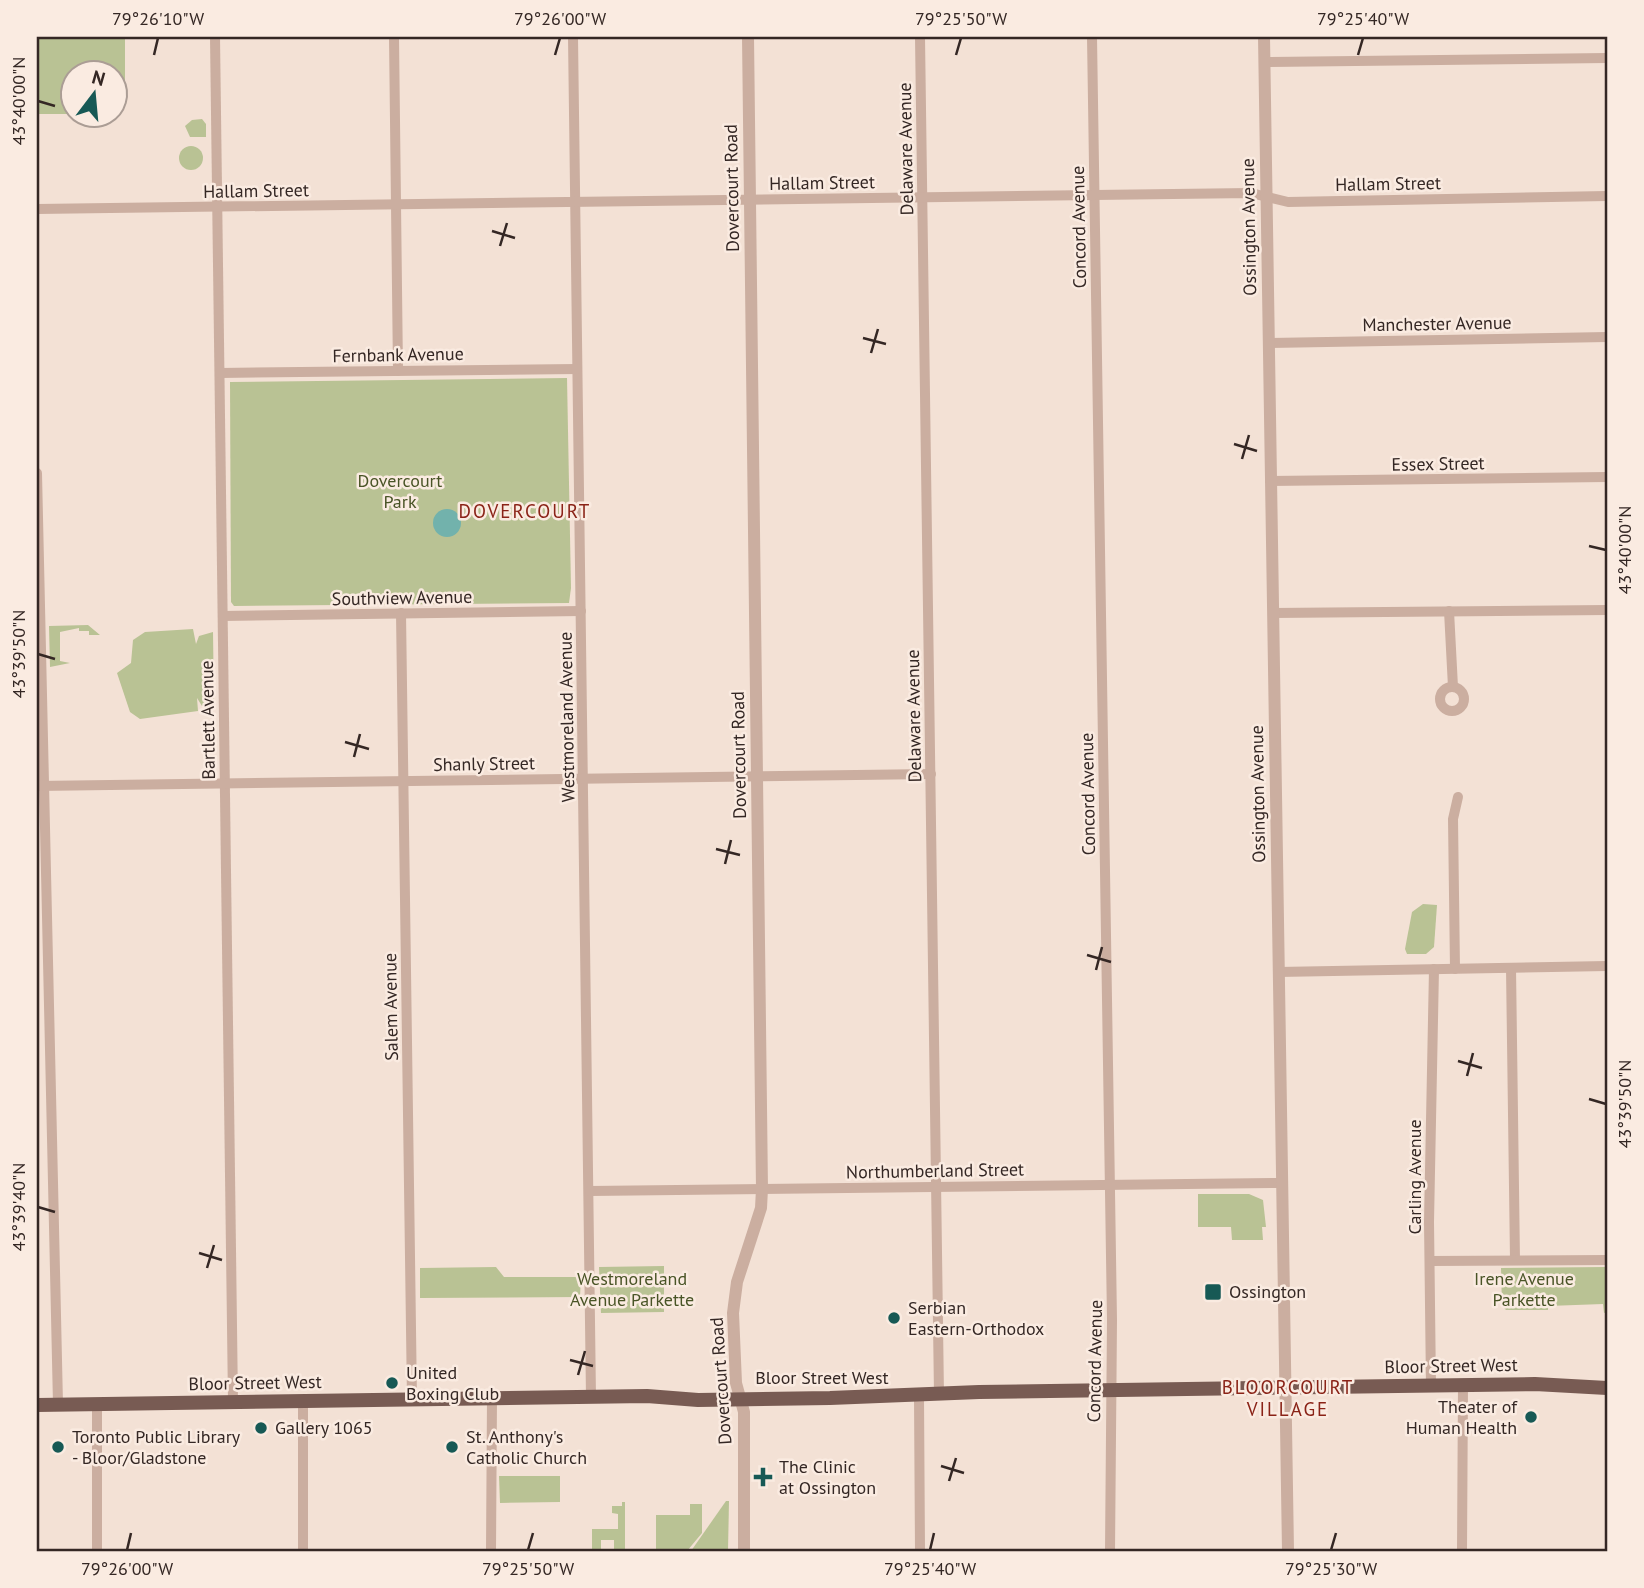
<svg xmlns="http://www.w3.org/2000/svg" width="1644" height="1588" viewBox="0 0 1644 1588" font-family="'PT Sans',sans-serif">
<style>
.green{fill:#b9c294}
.water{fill:#72b2ac}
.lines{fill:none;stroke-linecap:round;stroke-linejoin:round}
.minor{stroke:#cbaea0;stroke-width:10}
.tertiary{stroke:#cbaea0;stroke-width:12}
.primary{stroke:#785b53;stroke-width:14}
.ticks{fill:none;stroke:#342724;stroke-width:2.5}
.poi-dot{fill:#175955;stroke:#faebe1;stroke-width:2.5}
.labels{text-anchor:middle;stroke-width:5;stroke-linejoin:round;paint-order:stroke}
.street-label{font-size:18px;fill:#342724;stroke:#faebe1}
.park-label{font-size:18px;fill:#495426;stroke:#faebe1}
.poi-label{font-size:18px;fill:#342724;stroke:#faebe1;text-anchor:start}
.neighbourhood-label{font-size:19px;letter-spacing:2px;fill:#8a2317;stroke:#faebe1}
.neatline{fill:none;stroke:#342724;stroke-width:2.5}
.ticks-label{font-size:18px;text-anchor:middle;fill:#342724}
</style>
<rect width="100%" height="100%" fill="#f3e1d5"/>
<g class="green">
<path d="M37,37H125V106L116,111V74H74L73,114H37Z"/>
<path d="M202,119L206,124V137H190L185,126L192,120Z"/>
<circle cx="191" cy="158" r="12"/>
<path d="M567,378L571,588L569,603L234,606L231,602L230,382Z"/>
<path d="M88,625L100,635H89V631H79V628L60,632V661L70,663L50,667L49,626Z"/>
<path d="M193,629L196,644L199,636L213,632L214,706H202L197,698L198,711L140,719L130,712L117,673L131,663L133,640L145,632Z"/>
<path d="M1423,904L1437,905L1434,947L1426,954H1407L1405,949L1412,912Z"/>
<path d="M1198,1194H1249L1263,1200L1266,1227H1262L1263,1240H1232L1231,1227H1198Z"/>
<path d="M664,1266V1312L601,1313L599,1267Z"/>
<path d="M496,1267L504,1277H581L580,1297L420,1298V1268Z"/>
<path d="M1607,1267V1312L1604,1313L1603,1304L1548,1306V1310H1506L1502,1306L1501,1268Z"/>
<path d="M499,1476H560V1502L500,1503Z"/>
<path d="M726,1501H729L728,1551H691Z"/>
<path d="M622,1502H625V1551H614V1540H601V1551H592V1529H618V1514L612,1513V1506H622Z"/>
<path d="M690,1504H702V1533L687,1551H656V1515H690Z"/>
</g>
<circle class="water" cx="447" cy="523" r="14"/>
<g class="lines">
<g class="minor">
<path d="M215,37L233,1402"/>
<path d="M394,37L398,371"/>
<path d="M573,37L591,1397"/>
<path d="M920,37L939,1395"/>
<path d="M1092,37L1112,1320L1110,1551"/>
<path d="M1264,62L1607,58"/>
<path d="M37,209L1251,193L1288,202L1607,196"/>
<path d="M1268,343L1607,337"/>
<path d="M220,373L577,369"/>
<path d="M37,473L58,1404"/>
<path d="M1270,481L1607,477"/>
<path d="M1449,611L1453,687"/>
<path d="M401,613L412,1400"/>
<path d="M1273,613L1607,610"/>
<path d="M223,616L581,611"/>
<circle cx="1452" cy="699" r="12"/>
<path d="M37,786L931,774"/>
<path d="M1511,968L1515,1260"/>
<path d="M1455,969L1453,819L1458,797"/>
<path d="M1278,972L1607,966"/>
<path d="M590,1191L1280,1183"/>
<path d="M1430,1261L1607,1260"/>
<path d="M1431,1386L1429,1222L1434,969"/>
<path d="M919,1397L920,1551"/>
<path d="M303,1401V1551"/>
<path d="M97,1551V1404"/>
<path d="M491,1551L492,1398"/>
<path d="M1462,1551L1463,1385"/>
</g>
<g class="tertiary">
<path d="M1264,37L1288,1551"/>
<path d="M744,1551V1412L736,1383L733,1313L737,1282L761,1208L762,1189L748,37"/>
</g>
<path class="primary" d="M37,1405L647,1396L698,1400L830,1398L979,1392L1535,1384L1607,1388"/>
</g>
<path class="ticks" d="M154,55L158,38M555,55L560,38M956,55L961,38M1358,55L1363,38M38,101L55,106M492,231L515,238M500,246L507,223M863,338L886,344M871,353L878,329M1234,444L1257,451M1242,459L1249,435M1589,546L1606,550M38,654L55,659M345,742L369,749M354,757L360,734M716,849L740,855M725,864L731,840M1087,955L1111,962M1096,970L1102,947M1458,1061L1482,1068M1467,1076L1473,1053M1589,1099L1606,1104M38,1207L55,1212M199,1253L222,1260M207,1268L214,1245M570,1360L593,1366M578,1375L585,1351M941,1466L964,1473M949,1481L956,1458M127,1550L131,1533M528,1550L533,1533M930,1550L934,1533M1331,1550L1336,1533"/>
<g class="poi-dot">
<rect x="1204" y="1283" width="18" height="18" rx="3.5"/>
<circle cx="894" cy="1318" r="7"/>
<circle cx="392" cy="1383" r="7"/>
<circle cx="1531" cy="1417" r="7"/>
<circle cx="261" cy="1428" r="7"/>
<circle cx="58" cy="1447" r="7"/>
<circle cx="452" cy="1447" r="7"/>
<path d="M759.5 1466.5h7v7h7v7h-7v7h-7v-7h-7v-7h7z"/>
</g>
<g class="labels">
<g class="street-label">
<text transform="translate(906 149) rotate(-91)" y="6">Delaware Avenue</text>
<text transform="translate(822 183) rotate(-1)" y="6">Hallam Street</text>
<text transform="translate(1388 184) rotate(-1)" y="6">Hallam Street</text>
<text transform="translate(732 188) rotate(-91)" y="6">Dovercourt Road</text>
<text transform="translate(256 191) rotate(-1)" y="6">Hallam Street</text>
<text transform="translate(1079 227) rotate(-91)" y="6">Concord Avenue</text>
<text transform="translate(1249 227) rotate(-91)" y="6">Ossington Avenue</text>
<text transform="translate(1437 324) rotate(-1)" y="6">Manchester Avenue</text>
<text transform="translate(398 355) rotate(-1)" y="6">Fernbank Avenue</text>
<text transform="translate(1438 464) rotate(-1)" y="6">Essex Street</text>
<text transform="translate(402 598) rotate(-1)" y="6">Southview Avenue</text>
<text transform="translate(914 716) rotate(-91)" y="6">Delaware Avenue</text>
<text transform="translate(567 717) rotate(-91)" y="6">Westmoreland Avenue</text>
<text transform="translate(208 720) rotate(-91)" y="6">Bartlett Avenue</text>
<text transform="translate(739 755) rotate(-91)" y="6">Dovercourt Road</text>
<text transform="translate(484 764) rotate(-1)" y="6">Shanly Street</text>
<text transform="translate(1088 794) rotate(-91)" y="6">Concord Avenue</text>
<text transform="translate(1258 794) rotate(-91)" y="6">Ossington Avenue</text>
<text transform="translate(391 1007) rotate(-91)" y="6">Salem Avenue</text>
<text transform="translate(935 1171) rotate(-1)" y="6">Northumberland Street</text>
<text transform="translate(1415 1177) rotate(-90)" y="6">Carling Avenue</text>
<text transform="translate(1095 1361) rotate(-89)" y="6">Concord Avenue</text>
<text transform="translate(1451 1366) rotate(-1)" y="6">Bloor Street West</text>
<text x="822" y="1384">Bloor Street West</text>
<text transform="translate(721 1381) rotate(-94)" y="6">Dovercourt Road</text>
<text transform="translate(255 1383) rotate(-1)" y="6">Bloor Street West</text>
</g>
<g class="park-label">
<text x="400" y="487">Dovercourt<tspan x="400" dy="21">Park</tspan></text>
<text x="632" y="1285">Westmoreland<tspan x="632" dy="21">Avenue Parkette</tspan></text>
<text x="1524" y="1285">Irene Avenue<tspan x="1524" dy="21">Parkette</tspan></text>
</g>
<g class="poi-label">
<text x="1229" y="1298">Ossington</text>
<text x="908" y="1314">Serbian<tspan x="908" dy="21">Eastern-Orthodox</tspan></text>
<text x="406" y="1379">United<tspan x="406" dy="21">Boxing Club</tspan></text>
<text x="1517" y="1413" text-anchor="end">Theater of<tspan x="1517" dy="21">Human Health</tspan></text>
<text x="275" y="1434">Gallery 1065</text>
<text x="72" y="1443">Toronto Public Library<tspan x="72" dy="21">- Bloor/Gladstone</tspan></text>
<text x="466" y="1443">St. Anthony's<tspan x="466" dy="21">Catholic Church</tspan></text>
<text x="779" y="1473">The Clinic<tspan x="779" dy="21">at Ossington</tspan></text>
</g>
<g class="neighbourhood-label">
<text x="525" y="518">DOVERCOURT</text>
<text x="1288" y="1394">BLOORCOURT<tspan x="1288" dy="22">VILLAGE</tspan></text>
</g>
</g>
<rect width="1644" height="1588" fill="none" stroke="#faebe1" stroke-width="77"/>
<g transform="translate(94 94) rotate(16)"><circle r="33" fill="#faebe1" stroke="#ab9d95" stroke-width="2"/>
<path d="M0-5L12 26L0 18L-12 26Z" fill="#175955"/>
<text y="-10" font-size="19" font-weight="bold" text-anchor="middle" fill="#342724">N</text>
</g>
<rect x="38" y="38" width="1568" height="1512" class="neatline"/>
<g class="ticks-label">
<text x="158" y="25">79°26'10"W</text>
<text x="560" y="25">79°26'00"W</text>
<text x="961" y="25">79°25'50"W</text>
<text x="1363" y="25">79°25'40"W</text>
<text transform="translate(19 101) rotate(-90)" y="6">43°40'00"N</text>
<text transform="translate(1625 550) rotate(-90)" y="6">43°40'00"N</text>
<text transform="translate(19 654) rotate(-90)" y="6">43°39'50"N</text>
<text transform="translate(1625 1104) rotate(-90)" y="6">43°39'50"N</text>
<text transform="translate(19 1207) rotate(-90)" y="6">43°39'40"N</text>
<text x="127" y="1575">79°26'00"W</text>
<text x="528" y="1575">79°25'50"W</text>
<text x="930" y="1575">79°25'40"W</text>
<text x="1331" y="1575">79°25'30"W</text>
</g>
</svg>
